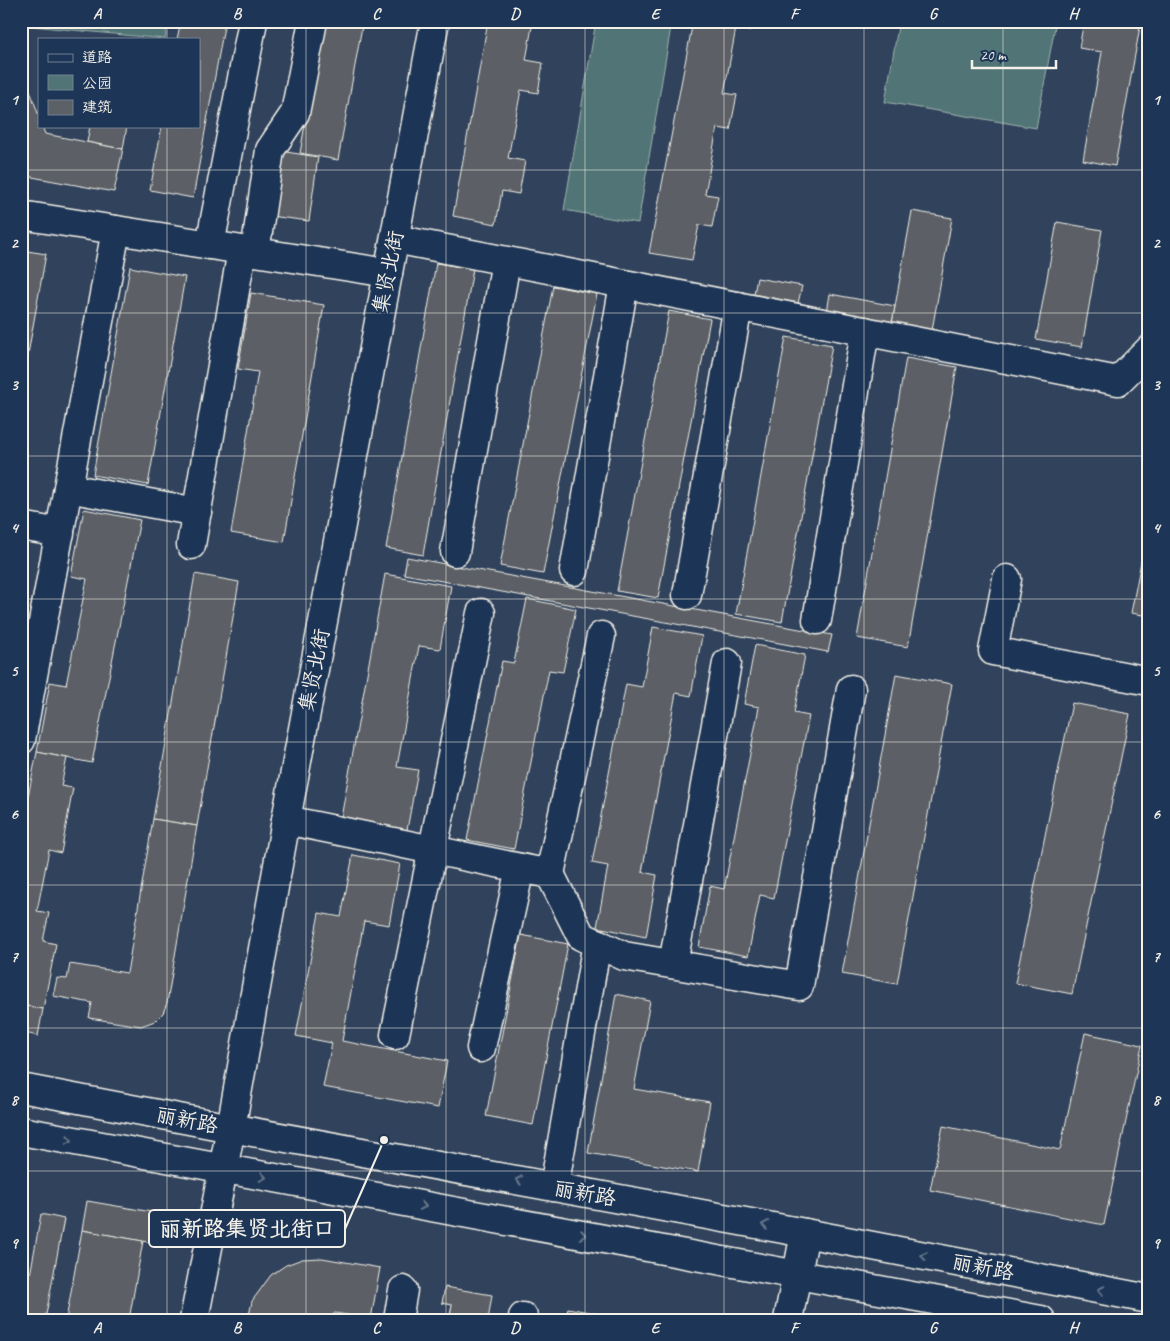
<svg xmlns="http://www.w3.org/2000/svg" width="1170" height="1341" viewBox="0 0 1170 1341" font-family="Caveat,'LXGW WenKai TC',sans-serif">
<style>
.green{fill:#517576;stroke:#a2b3af}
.building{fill:#5b6166;stroke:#f4f1e8}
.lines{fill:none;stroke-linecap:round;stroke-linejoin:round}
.minor-casing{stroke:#f4f1e8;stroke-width:31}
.major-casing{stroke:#f4f1e8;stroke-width:31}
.minor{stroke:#1d3557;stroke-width:28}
.major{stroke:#1d3557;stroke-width:28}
.oneway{stroke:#68778a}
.grid{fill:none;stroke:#f4f1e8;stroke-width:1;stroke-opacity:0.55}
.labels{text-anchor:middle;stroke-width:4;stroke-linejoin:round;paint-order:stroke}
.street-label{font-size:21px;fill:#f4f1e8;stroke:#1d3557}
.leader{fill:none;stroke:#f4f1e8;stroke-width:2}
.callout-dot{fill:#f4f1e8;stroke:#1d3557;stroke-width:2}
.callout{fill:#1d3557;stroke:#f4f1e8;stroke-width:2}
.callout-label{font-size:22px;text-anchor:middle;font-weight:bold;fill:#f4f1e8}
.neatline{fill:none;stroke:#f4f1e8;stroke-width:2}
.grid-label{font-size:16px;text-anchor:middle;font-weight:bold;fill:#f4f1e8}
</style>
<rect width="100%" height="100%" fill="#30425c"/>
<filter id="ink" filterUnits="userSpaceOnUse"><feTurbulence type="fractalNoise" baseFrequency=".02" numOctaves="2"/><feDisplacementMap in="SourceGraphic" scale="10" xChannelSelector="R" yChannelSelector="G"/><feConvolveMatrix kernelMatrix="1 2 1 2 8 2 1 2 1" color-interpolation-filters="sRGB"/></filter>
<g filter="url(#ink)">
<g class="green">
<path d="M21,21H168L165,39L21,25Z"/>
<path d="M596,21H672L638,223L564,210Z"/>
<path d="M899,21H1056L1036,128L885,102Z"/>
</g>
<g class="building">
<path d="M181,21H225L193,198L150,190L162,126H199V39H177Z"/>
<path d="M323,21H363L338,160L300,153Z"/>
<path d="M488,21H533L526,60L543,63L538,93L521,90L508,158L525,161L519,194L502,191L496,224L453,216Z"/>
<path d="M693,21H751L749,31L736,28L724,93L737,95L730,130L717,128L705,194L718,196L712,227L699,225L692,260L649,253Z"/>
<path d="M1084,21H1141L1115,166L1083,160L1102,52L1079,48Z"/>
<path d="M21,65L39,116V126H42L45,134L123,149L114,192L21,175Z"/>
<path d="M90,126H127L123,149L87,142Z"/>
<path d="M280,151L318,157L309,221L270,216Z"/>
<path d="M912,211L952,218L931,336L891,329Z"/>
<path d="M1057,222L1102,230L1082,347L1036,339Z"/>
<path d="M21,250L46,254L21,393Z"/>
<path d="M436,263L473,269L423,555L386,548Z"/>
<path d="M130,267L185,277L148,485L93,475Z"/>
<path d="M757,278L802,286L796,312L752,304Z"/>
<path d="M553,286L597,294L543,574L500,566Z"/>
<path d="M251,293L324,305L284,542L231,533L258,372L238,369Z"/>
<path d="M830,294L895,306L891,329L826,318Z"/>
<path d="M669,311L710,319L658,598L617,591Z"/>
<path d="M786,337L832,345L782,622L736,614Z"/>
<path d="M906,358L957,367L908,647L857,638Z"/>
<path d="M84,509L140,520L92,763L37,752L50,682L66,685L87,579L71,576Z"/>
<path d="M1145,541H1149V616L1131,613Z"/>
<path d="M407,557L832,635L828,652L404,574Z"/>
<path d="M195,574L239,582L197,826L153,819Z"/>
<path d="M385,574L451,586L440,649L419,646L397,767L418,770L407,830L341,818Z"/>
<path d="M527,599L576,609L563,672L549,670L514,849L467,840L502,661L514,663Z"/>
<path d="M653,627L702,636L691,696L676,693L642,872L657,875L646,937L597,927L608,866L592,863L626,684L642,687Z"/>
<path d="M755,645L805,655L794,713L809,716L774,898L760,895L748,956L699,947L710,886L724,889L759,707L744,704Z"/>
<path d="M896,674L952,684L897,984L842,974Z"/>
<path d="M1072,703L1130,714L1072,994L1015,983Z"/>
<path d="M37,752L67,758L61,786L73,788L61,853L49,850L37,911L49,913L43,941L56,944L43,1009L21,1005V831Z"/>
<path d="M153,819L197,826L167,1003L163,1013L155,1021L141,1026L89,1018L92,1003L53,996L57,978L67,979L70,964L127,973Z"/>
<path d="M353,855L400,864L389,925L364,921L342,1041L447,1061L438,1108L323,1087L332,1043L296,1036L319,913L341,917Z"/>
<path d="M521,935L568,944L533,1125L486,1116Z"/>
<path d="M616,994L650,1001L634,1089L710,1102L698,1172L588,1153Z"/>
<path d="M21,1005L43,1009L38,1036L21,1032Z"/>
<path d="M1085,1033L1142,1045L1104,1225L930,1190L943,1126L1060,1150Z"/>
<path d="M87,1201L158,1213L153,1243L82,1230Z"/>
<path d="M41,1214L64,1219L45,1320H22Z"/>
<path d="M82,1230L143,1241L129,1320H66Z"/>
<path d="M322,1258L380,1268L371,1319L335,1313L326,1320H248L252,1301L271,1275L286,1265L302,1259Z"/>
<path d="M445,1287L492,1295L488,1320H449L452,1305L442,1303Z"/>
<path d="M568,1308L609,1316L608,1320H566Z"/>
</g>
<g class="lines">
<g class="minor-casing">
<g id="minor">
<path d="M21,215L388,273"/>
<path d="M395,239L1118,381L1149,350"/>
<path d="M210,245L253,21"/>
<path d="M255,252L270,150L295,113L313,21"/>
<path d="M68,488L197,512"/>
<path d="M21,526L60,533"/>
<path d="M191,545L242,250"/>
<path d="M455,552L506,261"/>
<path d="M574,571L624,284"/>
<path d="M1007,579L993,651L1149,681"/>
<path d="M687,595L738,306"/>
<path d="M817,620L865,331"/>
<path d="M21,740L116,230"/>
<path d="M286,820L550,874L601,636"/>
<path d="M550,874L581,936L624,956L799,986L851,689"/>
<path d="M673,964L727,663"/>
<path d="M395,1035L481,613"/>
<path d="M481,1048L520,868"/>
<path d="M554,1187L597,943"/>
<path d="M194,1320L231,1128L286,820L435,21"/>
<path d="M398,1320L403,1290"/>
<path d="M523,1320V1317"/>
<path d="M788,1320L805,1233"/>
</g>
</g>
<g class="major-casing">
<g id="major">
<path d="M21,1088L231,1128L805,1233L1149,1299"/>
<path d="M21,1131L1041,1320"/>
</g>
</g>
<use href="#minor" class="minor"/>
<use href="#major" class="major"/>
</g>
<defs><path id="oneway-chevron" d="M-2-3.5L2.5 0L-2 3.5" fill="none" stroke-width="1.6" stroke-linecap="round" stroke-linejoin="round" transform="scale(1.25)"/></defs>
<g class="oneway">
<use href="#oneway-chevron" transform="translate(69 1140) rotate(11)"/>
<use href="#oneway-chevron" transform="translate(263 1177) rotate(10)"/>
<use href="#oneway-chevron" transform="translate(519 1180) rotate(-170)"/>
<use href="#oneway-chevron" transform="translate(423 1206) rotate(10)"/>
<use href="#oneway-chevron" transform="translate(765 1225) rotate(-170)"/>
<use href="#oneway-chevron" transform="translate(583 1235) rotate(10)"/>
<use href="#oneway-chevron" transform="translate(924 1256) rotate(-169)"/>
<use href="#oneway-chevron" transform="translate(1101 1290) rotate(-169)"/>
</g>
</g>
<path class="grid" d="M167,21V39M306,21V1320M446,21V1320M585,21V1320M724,21V1320M864,21V1320M1003,21V1320M167,126V1320M21,170H1149M21,313H1149M21,456H1149M21,599H1149M21,742H1149M21,885H1149M21,1028H1149M21,1171H1149"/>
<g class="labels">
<g class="street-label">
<text transform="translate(388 272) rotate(-79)" y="7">集贤北街</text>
<text transform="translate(314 670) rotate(-79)" y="7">集贤北街</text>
<text transform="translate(187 1120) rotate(11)" y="7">丽新路</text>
<text transform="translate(585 1193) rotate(10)" y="7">丽新路</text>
<text transform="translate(983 1267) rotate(11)" y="7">丽新路</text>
</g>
</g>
<path class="leader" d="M384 1140L345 1229"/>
<circle class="callout-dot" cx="384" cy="1140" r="5"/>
<rect class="callout" x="149" y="1210" width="196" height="37" rx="5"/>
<g class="callout-label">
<text x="247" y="1236">丽新路集贤北街口</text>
</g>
<rect width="1170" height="1341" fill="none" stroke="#1d3557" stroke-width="55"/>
<rect x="38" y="38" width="162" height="90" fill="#1d3557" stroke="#738091"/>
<rect x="48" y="54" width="25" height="8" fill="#1d3557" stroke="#738091"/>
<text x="82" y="62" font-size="15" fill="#f4f1e8">道路</text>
<rect x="48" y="75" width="25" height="15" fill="#517576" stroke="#738091"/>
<text x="82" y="88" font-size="15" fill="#f4f1e8">公园</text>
<rect x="48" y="100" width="25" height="15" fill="#5b6166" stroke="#738091"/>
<text x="82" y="112" font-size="15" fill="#f4f1e8">建筑</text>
<path d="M972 60v8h84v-8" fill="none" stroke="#f4f1e8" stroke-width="2.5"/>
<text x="980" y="60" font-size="15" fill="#f4f1e8" stroke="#1d3557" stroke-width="4" paint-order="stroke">20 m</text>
<rect x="28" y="28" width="1114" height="1286" class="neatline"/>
<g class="grid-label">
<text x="97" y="19">A</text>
<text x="237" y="19">B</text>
<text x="376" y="19">C</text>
<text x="515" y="19">D</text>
<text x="655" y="19">E</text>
<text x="794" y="19">F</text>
<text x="933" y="19">G</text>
<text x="1073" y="19">H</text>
<text x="14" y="105">1</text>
<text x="1156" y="105">1</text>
<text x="14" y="248">2</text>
<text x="1156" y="248">2</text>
<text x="14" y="390">3</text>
<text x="1156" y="390">3</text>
<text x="14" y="533">4</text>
<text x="1156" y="533">4</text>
<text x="14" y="676">5</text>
<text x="1156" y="676">5</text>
<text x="14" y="819">6</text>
<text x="1156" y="819">6</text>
<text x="14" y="962">7</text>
<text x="1156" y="962">7</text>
<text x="14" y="1105">8</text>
<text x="1156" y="1105">8</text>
<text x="14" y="1248">9</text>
<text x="1156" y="1248">9</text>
<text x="97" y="1333">A</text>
<text x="237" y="1333">B</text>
<text x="376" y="1333">C</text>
<text x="515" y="1333">D</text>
<text x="655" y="1333">E</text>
<text x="794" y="1333">F</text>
<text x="933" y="1333">G</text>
<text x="1073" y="1333">H</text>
</g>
</svg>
